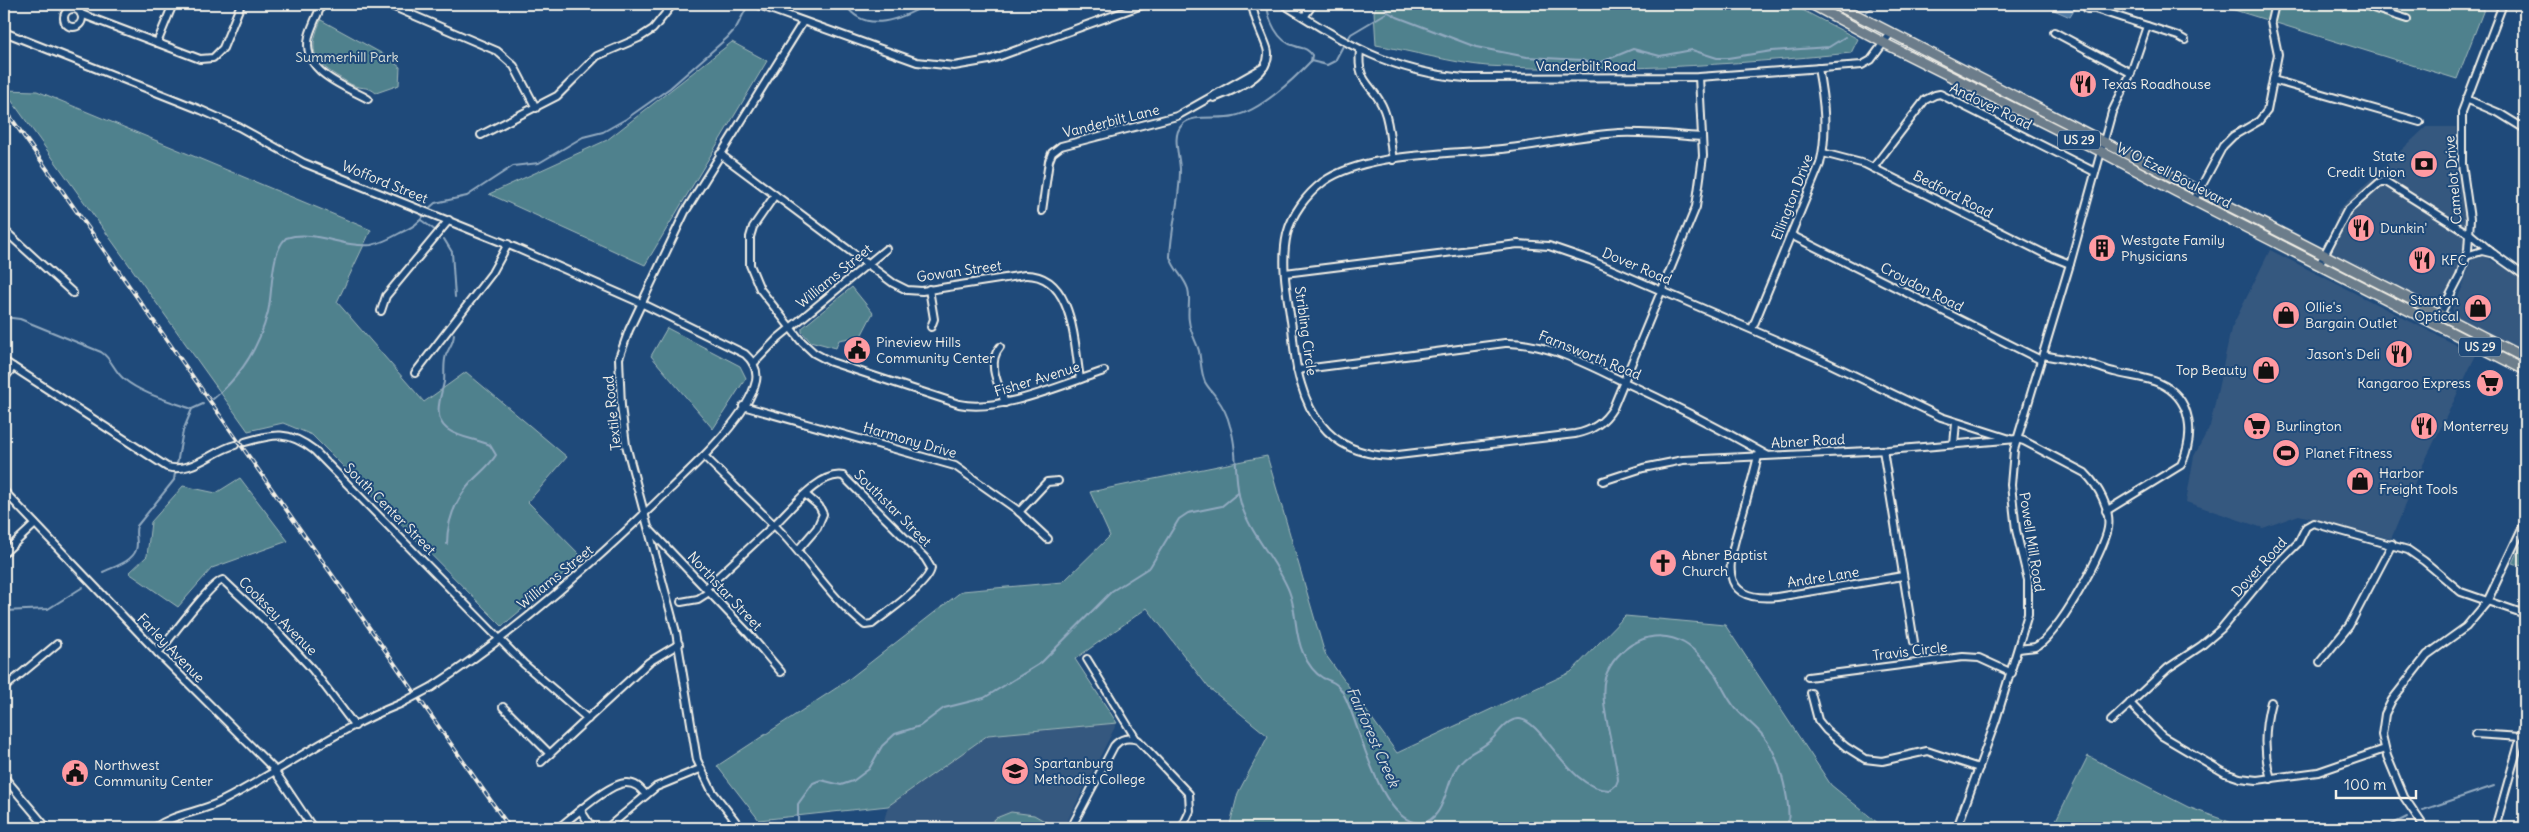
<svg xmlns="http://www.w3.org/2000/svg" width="2529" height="832" viewBox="0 0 2529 832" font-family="Delius,sans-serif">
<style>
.built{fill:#36587f}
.green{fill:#4f818d;stroke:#a2b9ba}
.water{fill:#507aa5;stroke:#92aac0}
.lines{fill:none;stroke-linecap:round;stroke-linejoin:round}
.stream{stroke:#92aac0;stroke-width:2}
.minor-casing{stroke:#f4f1e8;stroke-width:10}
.major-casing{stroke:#f4f1e8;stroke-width:12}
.minor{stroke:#1f4a7a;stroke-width:6}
.major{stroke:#6c7d8b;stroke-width:9}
.rail-casing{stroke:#f4f1e8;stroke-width:4}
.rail{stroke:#1f4a7a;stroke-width:2;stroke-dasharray:5.5;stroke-linecap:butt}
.minor-bridge-casing{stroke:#f4f1e8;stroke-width:10;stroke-linecap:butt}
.minor-bridge{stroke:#1f4a7a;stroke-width:6}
.labels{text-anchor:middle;stroke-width:4;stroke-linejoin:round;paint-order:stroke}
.shield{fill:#1f4a7a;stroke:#b4bfc7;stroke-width:1}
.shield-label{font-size:12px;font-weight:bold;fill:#f4f1e8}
.park-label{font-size:14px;fill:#dbe0da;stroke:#1f4a7a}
.street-label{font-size:14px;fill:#f4f1e8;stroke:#1f4a7a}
.poi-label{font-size:14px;fill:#f4f1e8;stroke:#1f4a7a;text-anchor:start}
.water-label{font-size:15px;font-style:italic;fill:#dbdfde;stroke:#1f4a7a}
</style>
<rect width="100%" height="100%" fill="#1f4a7a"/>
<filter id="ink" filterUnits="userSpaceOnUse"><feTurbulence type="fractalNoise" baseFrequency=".02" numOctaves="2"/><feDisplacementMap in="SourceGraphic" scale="10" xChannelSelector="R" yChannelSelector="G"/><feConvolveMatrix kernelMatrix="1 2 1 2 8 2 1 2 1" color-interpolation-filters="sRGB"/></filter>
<g filter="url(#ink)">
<g class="built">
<path d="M2426,127H2456L2459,170L2466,216L2465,246L2455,276L2438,309L2327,253L2338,210Z"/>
<path d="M2270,250L2476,355L2418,475L2391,539L2299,515L2263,528L2186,502L2194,456L2210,426L2231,329Z"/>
<path d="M2473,256H2484L2525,279V354L2460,322L2452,309L2462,288Z"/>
<path d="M1117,723L1064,828H882L888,806L988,735Z"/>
</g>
<g class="green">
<path d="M1377,4H1791L1858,39L1851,53C1730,65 1609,73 1487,66C1453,63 1411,51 1376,45L1374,12Z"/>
<path d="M2215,4H2486L2457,79Z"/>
<path d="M321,20L381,53L400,67L399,85L376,93C368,86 364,89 355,86C349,84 343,79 337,76C311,60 309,48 321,20Z"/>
<path d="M732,42L767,61L645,265L489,194L607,140Z"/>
<path d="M4,90L37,91L371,230L337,302L424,402L466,372L567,457L528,502L583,558L502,626L312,435L283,423L248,431Z"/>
<path d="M852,287L873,313L861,336L839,340L836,348L810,341L802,332V328Z"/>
<path d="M667,328L740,366L746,378L713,429L651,356Z"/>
<path d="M1267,456L1325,654L1397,753L1571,672L1625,616L1725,625L1831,785L1884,828H1229L1238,793L1268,736L1209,688L1147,608L1075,659L1117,723L988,735L888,806L759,820L717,766L844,683L962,591L1063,582L1110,536L1090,492Z"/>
<path d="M240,478L288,541L212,568L178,607L129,573L147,556L151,522L183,486L216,493Z"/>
<path d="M2525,537V567L2513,563Z"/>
<path d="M2088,756L2188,807L2246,828H2052Z"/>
<path d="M1011,812L1034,815L1048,823L1045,828H985L996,818Z"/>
</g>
<path class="water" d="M2052,4H2078L2070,17L2054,10Z"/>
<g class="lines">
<g class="stream">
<path d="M845,4C865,36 903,18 928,4"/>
<path d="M1267,4C1268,19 1277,42 1295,46C1303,49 1306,47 1312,55L1311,61C1293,80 1260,111 1234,116C1219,120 1192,113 1182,125C1171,136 1180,156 1180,170C1180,199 1171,228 1170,257C1174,270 1184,277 1188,289C1191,299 1187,311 1189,321C1190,332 1196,341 1199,351C1201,361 1201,373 1205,382C1208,388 1213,392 1216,397C1222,405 1228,417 1230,426C1239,452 1233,481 1242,507C1253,538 1277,561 1289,591C1297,611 1294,633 1303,653C1307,662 1314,673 1323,678C1328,680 1335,682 1339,687C1344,692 1348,704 1351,711C1362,738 1383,823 1420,823C1443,822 1446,787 1454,772C1464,752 1477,753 1491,740C1499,733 1507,718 1520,719C1544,722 1569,791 1610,790L1616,785L1618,780C1616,753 1598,702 1605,678C1615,646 1654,625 1684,643C1693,648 1700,656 1707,663C1718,675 1723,692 1733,705C1743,719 1758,727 1767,741C1779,757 1793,808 1787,828"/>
<path d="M1383,4L1388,12L1397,17L1476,47L1527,57L1582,60L1591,64L1599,63L1633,49L1660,56L1692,50L1717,58H1728L1772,51L1829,47L1845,37"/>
<path d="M2015,4L2025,7L2039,4"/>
<path d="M1866,12L1878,4"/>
<path d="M1348,39L1351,34L1388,12"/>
<path d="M1311,61L1327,65L1335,61L1343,46"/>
<path d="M427,210L435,203L467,196L513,166L539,163L583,137L603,132L626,119L670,88L727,38L736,28L746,9"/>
<path d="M421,220L436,231"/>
<path d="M444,239L452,252L455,297"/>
<path d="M4,317L20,319L101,352C112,359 114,371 124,379C142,394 170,401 192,409"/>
<path d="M213,399C241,376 259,348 268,312C273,291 270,253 286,238C315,229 342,248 371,245C382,243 391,238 400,233C410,228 419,224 425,214"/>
<path d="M177,464L183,431L192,409L203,404"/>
<path d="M447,544C447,519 457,497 474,479C482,471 490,465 496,455L490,445C476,439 459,438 447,429C432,417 441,397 444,382C445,373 443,364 446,355C449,347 454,343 454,334"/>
<path d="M103,572C113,567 132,562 136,550C139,542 134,534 137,526L174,480L175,473"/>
<path d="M4,611L48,609L83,587"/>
<path d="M2519,775L2525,776"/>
<path d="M2423,810L2494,786"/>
<path d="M798,828V804L813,783L821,780L841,785L853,781L869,769L882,746L895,734L920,726L944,708L984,698L1041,663L1112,591L1150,567L1179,519L1188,513L1222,506L1238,493"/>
<path d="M2385,828L2407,817"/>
</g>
<g class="minor-casing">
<g id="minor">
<path d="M322,4C318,14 312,25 309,36C301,72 343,85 368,99"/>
<path d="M387,4L497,51L514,66L536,108"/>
<path d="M756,4L917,62L954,66L989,60L1145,4"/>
<path d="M1283,4C1345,43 1390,72 1465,78L1699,77L1862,65L1871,60L1891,33"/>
<path d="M2360,4L2407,19"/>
<path d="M2087,9H2095L2178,36L2185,40"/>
<circle cx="73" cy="18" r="9"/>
<path d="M81,14L200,59L213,58L223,48L241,4"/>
<path d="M1304,17L1313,4"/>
<path d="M4,32L201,110L239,127L304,163L516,248L641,303L745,354C753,361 758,370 756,381C748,417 695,465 669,490C596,561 518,631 432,687"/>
<path d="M2054,32L2131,73"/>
<path d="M157,43L173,4"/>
<path d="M1360,50C1356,85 1374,83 1384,110C1390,125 1390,144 1393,160"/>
<path d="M1699,77L1703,156L1696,207L1613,408C1604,423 1592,431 1575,434L1390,456C1364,455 1338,446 1321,424C1311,413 1305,398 1301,384C1295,366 1294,347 1292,328C1288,298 1280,265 1287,234C1292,214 1306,195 1323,182C1366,151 1457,155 1510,148C1546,144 1583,135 1619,133C1647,132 1674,135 1702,137"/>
<path d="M2273,80L2420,122"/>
<path d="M1214,98C1233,91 1275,74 1267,48C1262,33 1254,20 1252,4"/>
<path d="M2466,99L2499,113L2525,129"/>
<path d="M481,135L557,96L597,56L639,38L653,29L673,4"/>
<path d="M1823,153L1865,164L2045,254L2070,264"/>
<path d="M720,154L893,283L907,290L922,291L1025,275C1074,274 1074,344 1080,379"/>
<path d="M1873,168L1925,100L1935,95L1940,94L2095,172"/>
<path d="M775,195L753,227L750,237V265L760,289L800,340L814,353L831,362L959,404C1000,413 1064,384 1104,371"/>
<path d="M2194,200L2223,146L2233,136L2259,121L2267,111L2278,54L2271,21L2275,4"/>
<path d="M1042,211L1049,161L1052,153L1061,146L1177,116L1264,67"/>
<path d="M4,230L73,293"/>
<path d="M2469,233L2494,254L2525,276"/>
<path d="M1791,235L2041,360"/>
<path d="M2466,256L2482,251L2494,254"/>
<path d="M2319,265L2347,211L2380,182H2386L2469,234"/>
<path d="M1285,273L1518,244L1549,246L1590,260L1820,359L1941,417L2010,439"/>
<path d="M929,289L934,319L931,327"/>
<path d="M381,311L386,296L449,220"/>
<path d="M2435,324L2460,276L2468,250L2470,219L2462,164V112L2503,4"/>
<path d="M1752,329L1820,164C1828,132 1824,100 1818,68"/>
<path d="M1000,347C986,363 999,386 1005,403"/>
<path d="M2043,355C2058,358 2073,360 2088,364C2097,366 2105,370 2114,372C2128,376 2146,377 2159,383C2193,398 2195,435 2181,465L2106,511"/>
<path d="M4,361L167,467C191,474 212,451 235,445"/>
<path d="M753,364L778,338L886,249"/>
<path d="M1297,370L1505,343C1545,342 1584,363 1620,380C1670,403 1719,428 1767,455"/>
<path d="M415,373L492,273L508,244"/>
<path d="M4,379L13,367"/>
<path d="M743,406L955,466L1016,509L1048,539"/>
<path d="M245,442C274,434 288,430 314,450L524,664L588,719"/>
<path d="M1954,444L1956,423"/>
<path d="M1883,450L1914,642"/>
<path d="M704,456L774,525C790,510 820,471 843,476L925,558L931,568C930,583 885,614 872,624L865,625C829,597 807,557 774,525L706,588"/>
<path d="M1758,456C1753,477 1747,498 1741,519C1729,559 1715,603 1777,597L1903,576"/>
<path d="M1603,481L1643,468L1683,460L1888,450L2017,439L2024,441L2085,473C2098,486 2111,508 2108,528C2105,550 2056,639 2035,647C2030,648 2024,648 2019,649"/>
<path d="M4,491L158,653L272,767L313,828"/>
<path d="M1019,512L1047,482L1058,481"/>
<path d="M649,529L749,634L781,672"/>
<path d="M798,550L817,528L823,514L819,506L806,495"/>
<path d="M4,553L35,524"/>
<path d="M681,602L698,599L709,592"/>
<path d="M158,653C169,640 211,582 223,580L275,629L312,669L355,726"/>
<path d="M1087,659L1136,739"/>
<path d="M2320,662L2349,626L2392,544"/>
<path d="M1808,677L1963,657L1979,658L2012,673"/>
<path d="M4,688L57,644"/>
<path d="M1811,693L1818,720L1826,730L1846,747L1865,759L1882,761L1927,751L1979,768"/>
<path d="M2130,703L2162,736L2225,773L2240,778L2257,780L2318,772L2385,749"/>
<path d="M503,707L550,754"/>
<path d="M2111,721L2168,668L2201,646L2221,629L2264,577L2298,543L2306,527L2313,523L2408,550L2424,561L2461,592L2525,614"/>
<path d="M2475,734L2521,737"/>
<path d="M541,762L649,662L679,644"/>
<path d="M4,777L47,828"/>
<path d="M2271,779C2263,753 2264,728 2271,702"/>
<path d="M581,811L592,828"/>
<path d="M154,828C175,813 199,813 222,801C282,770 337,729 400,704"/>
<path d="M558,828C573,817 609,783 626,783C636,783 640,788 646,795"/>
<path d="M607,828L656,787L700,769"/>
<path d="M741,828L712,791L697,760L676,632L626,445L621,406L619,358L629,330L685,212L803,22"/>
<path d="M1071,828L1114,746C1121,738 1128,737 1138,740L1189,794L1190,811L1182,828"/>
<path d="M1957,828L1996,720L2028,614V580L2016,530L2011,485L2014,450L2070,264L2112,112L2131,73L2147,26"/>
<path d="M2425,828L2404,797L2387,756L2382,735L2385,714L2392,700L2427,655L2466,627L2487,602L2525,522"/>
<path d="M2495,828L2525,722"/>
</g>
</g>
<g class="major-casing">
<g id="major">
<path d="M1811,4L1884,43L2100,151L2175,191L2525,370"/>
<path d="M1835,4L2525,358"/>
</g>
</g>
<use href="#minor" class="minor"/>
<use href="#major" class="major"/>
<g class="rail-casing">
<path id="rail" d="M4,108L510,828"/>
</g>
<use href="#rail" class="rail"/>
<g class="minor-bridge-casing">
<path id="minor-bridge" d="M400,704L432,687"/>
</g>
<use href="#minor-bridge" class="minor-bridge"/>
</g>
</g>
<defs>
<g id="restaurant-disc" transform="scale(1.4375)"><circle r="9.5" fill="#ff9aa2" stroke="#1f4a7a"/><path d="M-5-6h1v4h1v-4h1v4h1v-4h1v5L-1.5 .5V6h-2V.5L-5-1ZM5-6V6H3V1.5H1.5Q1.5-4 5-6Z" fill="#111"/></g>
<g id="bank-disc" transform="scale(1.4375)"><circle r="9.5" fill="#ff9aa2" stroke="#1f4a7a"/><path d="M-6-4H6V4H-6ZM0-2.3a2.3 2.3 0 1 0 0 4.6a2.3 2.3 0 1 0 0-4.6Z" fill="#111"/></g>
<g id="building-disc" transform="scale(1.4375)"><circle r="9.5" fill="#ff9aa2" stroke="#1f4a7a"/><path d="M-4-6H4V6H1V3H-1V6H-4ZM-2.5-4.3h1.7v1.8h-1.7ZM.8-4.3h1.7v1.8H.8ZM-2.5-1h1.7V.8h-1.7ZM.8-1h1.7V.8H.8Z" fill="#111"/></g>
<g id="shop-disc" transform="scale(1.4375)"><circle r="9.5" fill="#ff9aa2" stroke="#1f4a7a"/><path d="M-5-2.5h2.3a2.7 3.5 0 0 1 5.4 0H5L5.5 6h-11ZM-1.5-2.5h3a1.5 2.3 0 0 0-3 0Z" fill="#111"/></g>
<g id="civic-disc" transform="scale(1.4375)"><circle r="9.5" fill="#ff9aa2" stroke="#1f4a7a"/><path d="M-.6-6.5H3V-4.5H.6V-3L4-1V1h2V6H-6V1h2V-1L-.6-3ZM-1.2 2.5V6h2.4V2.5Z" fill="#111"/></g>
<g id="supermarket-disc" transform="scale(1.4375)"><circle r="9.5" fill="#ff9aa2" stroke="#1f4a7a"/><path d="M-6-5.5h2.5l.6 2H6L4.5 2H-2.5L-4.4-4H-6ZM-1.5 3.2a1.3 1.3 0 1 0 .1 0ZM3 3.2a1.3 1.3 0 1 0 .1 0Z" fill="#111"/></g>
<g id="stadium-disc" transform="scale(1.4375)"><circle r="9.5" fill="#ff9aa2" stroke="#1f4a7a"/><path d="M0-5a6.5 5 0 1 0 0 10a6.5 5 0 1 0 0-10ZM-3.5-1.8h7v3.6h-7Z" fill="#111"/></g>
<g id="church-disc" transform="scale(1.4375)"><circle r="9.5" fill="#ff9aa2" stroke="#1f4a7a"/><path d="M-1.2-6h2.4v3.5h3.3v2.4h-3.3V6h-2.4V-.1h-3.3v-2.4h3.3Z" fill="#111"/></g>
<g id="university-disc" transform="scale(1.4375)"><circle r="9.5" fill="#ff9aa2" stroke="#1f4a7a"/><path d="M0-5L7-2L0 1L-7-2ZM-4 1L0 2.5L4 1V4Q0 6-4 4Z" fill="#111"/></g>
</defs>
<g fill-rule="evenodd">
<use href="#restaurant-disc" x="2083" y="84"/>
<use href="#bank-disc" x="2424" y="164"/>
<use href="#restaurant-disc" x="2361" y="228"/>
<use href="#building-disc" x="2102" y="248"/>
<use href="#restaurant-disc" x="2422" y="260"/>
<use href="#shop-disc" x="2478" y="308"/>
<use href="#shop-disc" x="2286" y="315"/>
<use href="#civic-disc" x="857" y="350"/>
<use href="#restaurant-disc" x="2399" y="354"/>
<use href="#shop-disc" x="2266" y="370"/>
<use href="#supermarket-disc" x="2490" y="383"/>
<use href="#supermarket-disc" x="2257" y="426"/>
<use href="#restaurant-disc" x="2424" y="426"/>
<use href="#stadium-disc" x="2286" y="453"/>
<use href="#shop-disc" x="2360" y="481"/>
<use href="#church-disc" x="1663" y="563"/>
<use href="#university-disc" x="1015" y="771"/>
<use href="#civic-disc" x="75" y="773"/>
</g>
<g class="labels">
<g class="shield">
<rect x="2058" y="130.5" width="42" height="19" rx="4"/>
<rect x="2459" y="337.5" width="42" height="19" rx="4"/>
</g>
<g class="shield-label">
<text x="2079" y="144">US 29</text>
<text x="2480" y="351">US 29</text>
</g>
<g class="park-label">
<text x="347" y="62">Summerhill Park</text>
</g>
<g class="street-label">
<text x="1586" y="71">Vanderbilt Road</text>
<text transform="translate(1991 106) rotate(26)" y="5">Andover Road</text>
<text transform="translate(1111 121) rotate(-14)" y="5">Vanderbilt Lane</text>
<text transform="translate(2174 175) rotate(27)" y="5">W O Ezell Boulevard</text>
<text transform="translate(2453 180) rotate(-95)" y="5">Camelot Drive</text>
<text transform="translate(385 182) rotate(22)" y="5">Wofford Street</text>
<text transform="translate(1953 194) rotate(27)" y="5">Bedford Road</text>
<text transform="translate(1792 197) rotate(-69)" y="5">Ellington Drive</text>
<text transform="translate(1637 266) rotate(23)" y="5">Dover Road</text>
<text transform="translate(959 271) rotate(-8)" y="5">Gowan Street</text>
<text transform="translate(834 276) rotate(-39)" y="5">Williams Street</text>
<text transform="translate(1922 287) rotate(27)" y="5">Croydon Road</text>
<text transform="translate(1306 331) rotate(82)" y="5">Stribling Circle</text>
<text transform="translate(1590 355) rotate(22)" y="5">Farnsworth Road</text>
<text transform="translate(1037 379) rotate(-17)" y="5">Fisher Avenue</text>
<text transform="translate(612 413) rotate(-96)" y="5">Textile Road</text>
<text transform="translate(910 440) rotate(16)" y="5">Harmony Drive</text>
<text transform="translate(1808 441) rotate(-3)" y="5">Abner Road</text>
<text transform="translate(893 508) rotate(45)" y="5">Southstar Street</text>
<text transform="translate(390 509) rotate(45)" y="5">South Center Street</text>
<text transform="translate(2032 542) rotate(81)" y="5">Powell Mill Road</text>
<text transform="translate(2259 567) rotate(-48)" y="5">Dover Road</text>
<text transform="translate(555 577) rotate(-39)" y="5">Williams Street</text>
<text transform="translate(1823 577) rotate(-9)" y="5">Andre Lane</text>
<text transform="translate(725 591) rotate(47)" y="5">Northstar Street</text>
<text transform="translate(278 616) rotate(45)" y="5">Cooksey Avenue</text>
<text transform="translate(171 648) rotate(46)" y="5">Farley Avenue</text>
<text transform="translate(1910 651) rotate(-7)" y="5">Travis Circle</text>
</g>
<g class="poi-label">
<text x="2102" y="89">Texas Roadhouse</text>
<text x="2405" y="161" text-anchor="end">State<tspan x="2405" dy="16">Credit Union</tspan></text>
<text x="2380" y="233">Dunkin'</text>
<text x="2121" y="245">Westgate Family<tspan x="2121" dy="16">Physicians</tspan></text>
<text x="2441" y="265">KFC</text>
<text x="2459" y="305" text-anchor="end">Stanton<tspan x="2459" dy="16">Optical</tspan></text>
<text x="2305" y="312">Ollie's<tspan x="2305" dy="16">Bargain Outlet</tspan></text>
<text x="876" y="347">Pineview Hills<tspan x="876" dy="16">Community Center</tspan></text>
<text x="2380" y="359" text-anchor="end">Jason's Deli</text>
<text x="2247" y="375" text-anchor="end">Top Beauty</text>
<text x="2471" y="388" text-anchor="end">Kangaroo Express</text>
<text x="2276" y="431">Burlington</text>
<text x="2443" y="431">Monterrey</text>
<text x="2305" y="458">Planet Fitness</text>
<text x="2379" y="478">Harbor<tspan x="2379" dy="16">Freight Tools</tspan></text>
<text x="1682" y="560">Abner Baptist<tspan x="1682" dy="16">Church</tspan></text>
<text x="1034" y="768">Spartanburg<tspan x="1034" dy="16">Methodist College</tspan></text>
<text x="94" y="770">Northwest<tspan x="94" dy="16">Community Center</tspan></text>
</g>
<g class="water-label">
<text transform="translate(1373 737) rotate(66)" y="5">Fairforest Creek</text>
</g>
</g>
<rect width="2529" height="832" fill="none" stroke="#1f4a7a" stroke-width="20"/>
<rect x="10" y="10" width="2509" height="812" fill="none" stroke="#f4f1e8" stroke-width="2" filter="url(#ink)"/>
<path d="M2336 790v8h80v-8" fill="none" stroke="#f4f1e8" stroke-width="2.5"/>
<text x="2344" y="790" font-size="15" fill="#f4f1e8" stroke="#1f4a7a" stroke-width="4" paint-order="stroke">100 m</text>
</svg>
